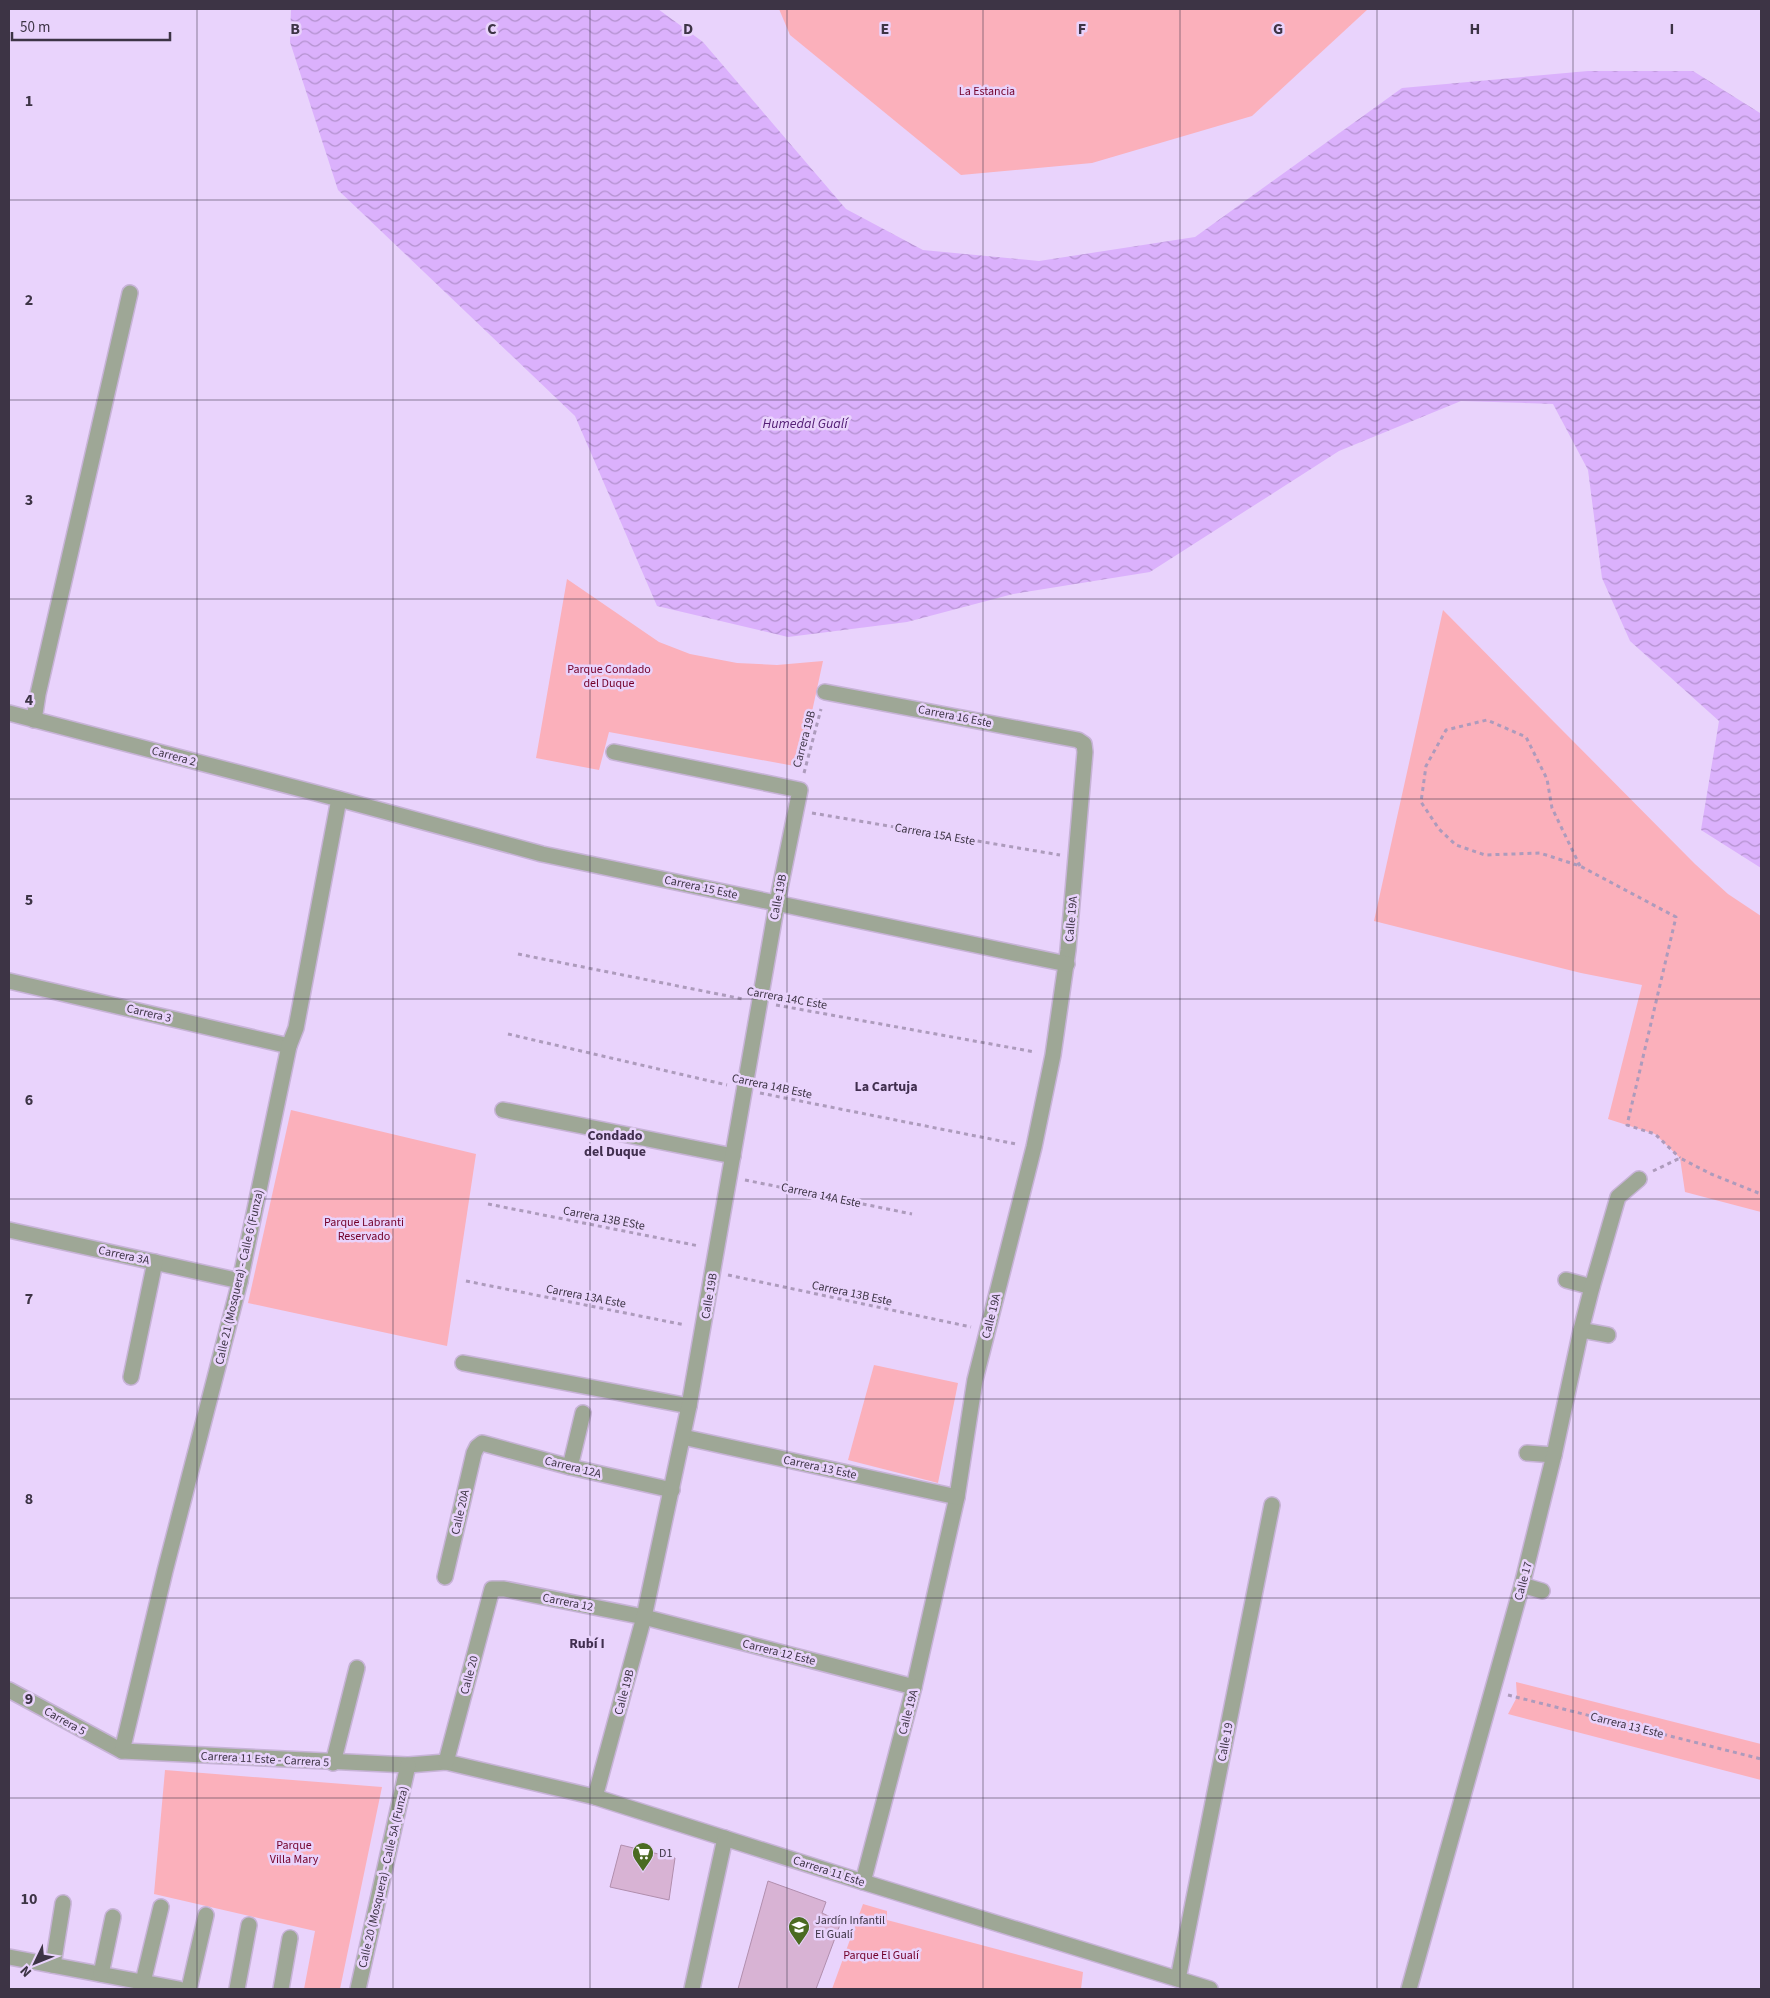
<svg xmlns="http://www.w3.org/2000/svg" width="1770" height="1998" viewBox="0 0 1770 1998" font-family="'Source Sans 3',sans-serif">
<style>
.green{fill:#fbb0bb}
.water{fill:url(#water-waves)}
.building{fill:#d8b3d4;stroke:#b18ead}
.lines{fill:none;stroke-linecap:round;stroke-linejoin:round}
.minor-casing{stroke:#c7b3d7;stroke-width:18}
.path{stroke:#ad9bbc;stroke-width:3;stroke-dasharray:4 4;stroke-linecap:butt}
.minor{stroke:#9ea796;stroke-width:15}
.grid{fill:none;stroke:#3d3445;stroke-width:1;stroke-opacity:0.55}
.labels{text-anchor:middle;stroke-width:5;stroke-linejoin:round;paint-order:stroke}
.park-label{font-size:12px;fill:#72002a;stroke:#e9d3fc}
.street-label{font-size:12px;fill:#3d3445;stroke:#e9d3fc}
.poi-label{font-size:12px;fill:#3d3445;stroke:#e9d3fc;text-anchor:start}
.water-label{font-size:14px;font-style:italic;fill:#552076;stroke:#e9d3fc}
.neighbourhood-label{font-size:14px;font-weight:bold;fill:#412f4f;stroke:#e9d3fc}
.grid-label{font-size:16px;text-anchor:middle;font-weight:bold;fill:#3d3445;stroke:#e9d3fc;stroke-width:5;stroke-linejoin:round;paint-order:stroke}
</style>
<defs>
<pattern id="water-waves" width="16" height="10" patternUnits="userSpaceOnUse" patternTransform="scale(1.25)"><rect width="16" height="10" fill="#dbb1fc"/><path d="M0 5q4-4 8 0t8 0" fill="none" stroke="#b391ce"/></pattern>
</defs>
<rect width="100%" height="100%" fill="#e9d3fc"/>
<g class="green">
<path d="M779,9H1368L1252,116L1092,163L961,175L790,35Z"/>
<path d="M567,579L659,642L690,654L737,663L777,665L823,661L800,767L609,732L599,770L536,758Z"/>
<path d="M1443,610L1695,864L1728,894L1761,916V1212L1685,1192L1680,1158L1655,1134L1608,1119L1642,985L1581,973L1374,921Z"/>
<path d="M291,1110L476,1154L447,1346L248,1303Z"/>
<path d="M874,1365L958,1383L938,1483L848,1460Z"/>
<path d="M1516,1682L1761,1744V1780L1508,1714L1517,1697Z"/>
<path d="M165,1770L382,1787L340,1989H304L315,1931L154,1894Z"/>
<path d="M863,1904L887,1911V1920L1083,1972L1081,1989H832Z"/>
</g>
<path class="water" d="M291,9H658L703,42L846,209L923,250L1039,261L1195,237L1402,88L1588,71H1693L1760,113L1761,117V868L1701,830L1719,721L1630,641L1602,578L1588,470L1553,404L1461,401L1339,451L1150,572L1013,594L907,622L788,637L657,606L575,416L338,190L290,42Z"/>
<g class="building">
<path d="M621,1845L675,1858L669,1900L610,1887Z"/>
<path d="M768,1881L826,1902L822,1913L841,1922L816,1989H738Z"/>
</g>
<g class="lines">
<g class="minor-casing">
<g id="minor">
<path d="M825,692L1078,740L1084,744L1085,752L1068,950L1053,1055L1034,1147L975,1380L957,1497L914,1687L863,1882"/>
<path d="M9,713L339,799L542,854L1067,964"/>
<path d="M34,720L38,694L130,293"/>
<path d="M9,981L289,1046"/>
<path d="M503,1110L733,1156"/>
<path d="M9,1230L240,1281"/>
<path d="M1566,1280L1592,1287"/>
<path d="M1581,1330L1608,1335"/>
<path d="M463,1363L689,1406"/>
<path d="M131,1377L155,1262"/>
<path d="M683,1437L957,1497"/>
<path d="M1527,1453L1554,1455"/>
<path d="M570,1467L583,1413"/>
<path d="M445,1577L474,1453L477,1447L482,1443L570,1467L672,1490"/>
<path d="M1522,1585L1542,1591"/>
<path d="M9,1690L122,1751L408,1765L446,1762L595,1797L863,1882L1210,1989"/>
<path d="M122,1751L165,1571L240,1281L289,1046L296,1028L339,799"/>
<path d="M446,1762L492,1589H504L644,1617L914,1687"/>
<path d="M333,1763L357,1668"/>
<path d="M595,1797L644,1617L689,1406L777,903L800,790L614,752"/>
<path d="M9,1957L179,1989"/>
<path d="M53,1965L63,1903"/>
<path d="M101,1974L113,1917"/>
<path d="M1178,1979L1272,1505"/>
<path d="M143,1982L161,1907"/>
<path d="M189,1989L206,1915"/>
<path d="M237,1989L249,1925"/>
<path d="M281,1989L290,1938"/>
<path d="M358,1989L408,1765"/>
<path d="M692,1989L725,1838"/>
<path d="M1409,1989L1522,1585L1554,1455L1581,1330L1592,1287L1618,1197L1639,1179"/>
</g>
</g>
<g class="path">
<path d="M804,773L821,709"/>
<path d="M812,813L1060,855"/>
<path d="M1580,866L1552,808L1547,779L1526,737L1487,720L1446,730L1426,766L1421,802L1439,829L1456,845L1485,855L1540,853L1580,866L1676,917L1627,1125L1655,1134L1680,1158"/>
<path d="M518,954L743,999"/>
<path d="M776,1005L1035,1052"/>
<path d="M508,1034L727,1085"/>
<path d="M760,1093L1016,1144"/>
<path d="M1653,1171L1680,1158L1711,1174L1761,1194"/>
<path d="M745,1180L912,1214"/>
<path d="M488,1204L699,1246"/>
<path d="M728,1275L971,1327"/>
<path d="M466,1281L685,1325"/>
<path d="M1508,1695L1761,1759"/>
</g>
<use href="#minor" class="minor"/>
</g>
<path class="grid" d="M197,9V1989M393,9V1989M590,9V1989M787,9V1989M983,9V1989M1180,9V1989M1377,9V1989M1573,9V1989M9,200H1761M9,400H1761M9,599H1761M9,799H1761M9,999H1761M9,1199H1761M9,1399H1761M9,1598H1761M9,1798H1761"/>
<defs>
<g id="supermarket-pin" transform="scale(1.125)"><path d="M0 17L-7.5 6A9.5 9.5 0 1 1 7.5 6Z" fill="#4b6b21" stroke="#e9d3fc"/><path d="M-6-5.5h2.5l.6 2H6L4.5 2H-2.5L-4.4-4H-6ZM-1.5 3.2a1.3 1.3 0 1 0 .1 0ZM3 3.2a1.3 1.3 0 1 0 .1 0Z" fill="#fff"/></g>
<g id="school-pin" transform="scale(1.125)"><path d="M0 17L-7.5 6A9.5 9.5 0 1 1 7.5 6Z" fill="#4b6b21" stroke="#e9d3fc"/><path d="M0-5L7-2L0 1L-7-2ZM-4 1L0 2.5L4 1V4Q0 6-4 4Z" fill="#fff"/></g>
</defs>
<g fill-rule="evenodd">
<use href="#supermarket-pin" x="643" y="1853"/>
<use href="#school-pin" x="799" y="1927"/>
</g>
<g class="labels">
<g class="park-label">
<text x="987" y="95">La Estancia</text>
<text x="609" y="673">Parque Condado<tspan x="609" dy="14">del Duque</tspan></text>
<text x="364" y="1226">Parque Labranti<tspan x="364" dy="14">Reservado</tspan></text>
<text x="294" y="1849">Parque<tspan x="294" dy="14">Villa Mary</tspan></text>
<text x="881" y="1959">Parque El Gualí</text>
</g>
<g class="street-label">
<text transform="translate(955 716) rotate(11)" y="4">Carrera 16 Este</text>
<text transform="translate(804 739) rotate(-75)" y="4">Carrera 19B</text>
<text transform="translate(174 756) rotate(15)" y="4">Carrera 2</text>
<text transform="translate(935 834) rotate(10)" y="4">Carrera 15A Este</text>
<text transform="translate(701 887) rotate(12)" y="4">Carrera 15 Este</text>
<text transform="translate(778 897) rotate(-79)" y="4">Calle 19B</text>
<text transform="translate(1071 919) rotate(-85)" y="4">Calle 19A</text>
<text transform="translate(787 998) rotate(10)" y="4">Carrera 14C Este</text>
<text transform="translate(149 1013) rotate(13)" y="4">Carrera 3</text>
<text transform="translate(772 1086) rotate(12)" y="4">Carrera 14B Este</text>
<text transform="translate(821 1195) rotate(12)" y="4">Carrera 14A Este</text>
<text transform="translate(604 1218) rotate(11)" y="4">Carrera 13B ESte</text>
<text transform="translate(124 1255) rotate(12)" y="4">Carrera 3A</text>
<text transform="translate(239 1277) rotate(-77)" y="4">Calle 21 (Mosquera) - Calle 6 (Funza)</text>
<text transform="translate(852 1293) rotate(12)" y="4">Carrera 13B Este</text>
<text transform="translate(586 1296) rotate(11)" y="4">Carrera 13A Este</text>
<text transform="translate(709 1296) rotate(-80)" y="4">Calle 19B</text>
<text transform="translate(991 1316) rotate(-76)" y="4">Calle 19A</text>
<text transform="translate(573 1467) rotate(14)" y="4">Carrera 12A</text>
<text transform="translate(820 1467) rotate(12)" y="4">Carrera 13 Este</text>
<text transform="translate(460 1512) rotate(-77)" y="4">Calle 20A</text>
<text transform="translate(1523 1581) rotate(-75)" y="4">Calle 17</text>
<text transform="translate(568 1602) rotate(11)" y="4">Carrera 12</text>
<text transform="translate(779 1652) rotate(14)" y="4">Carrera 12 Este</text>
<text transform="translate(469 1675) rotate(-75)" y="4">Calle 20</text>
<text transform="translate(624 1692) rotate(-75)" y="4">Calle 19B</text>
<text transform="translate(908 1712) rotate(-75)" y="4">Calle 19A</text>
<text transform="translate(65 1721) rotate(29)" y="4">Carrera 5</text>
<text transform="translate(1627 1725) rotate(14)" y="4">Carrera 13 Este</text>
<text transform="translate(1225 1742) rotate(-79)" y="4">Calle 19</text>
<text transform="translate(265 1759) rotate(3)" y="4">Carrera 11 Este - Carrera 5</text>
<text transform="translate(829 1871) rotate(18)" y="4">Carrera 11 Este</text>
<text transform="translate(383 1877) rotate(-77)" y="4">Calle 20 (Mosquera) - Calle 5A (Funza)</text>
</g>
<g class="poi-label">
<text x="659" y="1857">D1</text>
<text x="815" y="1924">Jardín Infantil<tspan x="815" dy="14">El Gualí</tspan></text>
</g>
<g class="water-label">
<text x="805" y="428">Humedal Gualí</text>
</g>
<g class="neighbourhood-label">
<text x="886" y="1091">La Cartuja</text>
<text x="615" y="1140">Condado<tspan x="615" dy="16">del Duque</tspan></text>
<text x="587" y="1648">Rubí I</text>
</g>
</g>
<g class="grid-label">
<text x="295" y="34">B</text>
<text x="492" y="34">C</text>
<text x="688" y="34">D</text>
<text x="885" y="34">E</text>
<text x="1082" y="34">F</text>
<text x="1278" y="34">G</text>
<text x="1475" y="34">H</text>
<text x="1672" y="34">I</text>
<text x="29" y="106">1</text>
<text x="29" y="305">2</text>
<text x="29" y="505">3</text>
<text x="29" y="705">4</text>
<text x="29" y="905">5</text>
<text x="29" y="1105">6</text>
<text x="29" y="1304">7</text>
<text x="29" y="1504">8</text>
<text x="29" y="1704">9</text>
<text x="29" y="1904">10</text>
</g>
<rect width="1770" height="1998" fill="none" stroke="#3d3445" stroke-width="20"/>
<g transform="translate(35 1963) rotate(227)" stroke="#e9d3fc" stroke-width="4" paint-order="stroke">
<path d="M0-4L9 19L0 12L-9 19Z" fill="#3d3445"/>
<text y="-8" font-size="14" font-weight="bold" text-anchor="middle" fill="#3d3445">N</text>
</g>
<path d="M12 32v8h158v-8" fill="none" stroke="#3d3445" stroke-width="2.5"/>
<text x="20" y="32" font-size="15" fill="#3d3445" stroke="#e9d3fc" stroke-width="4" paint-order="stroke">50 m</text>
</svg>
